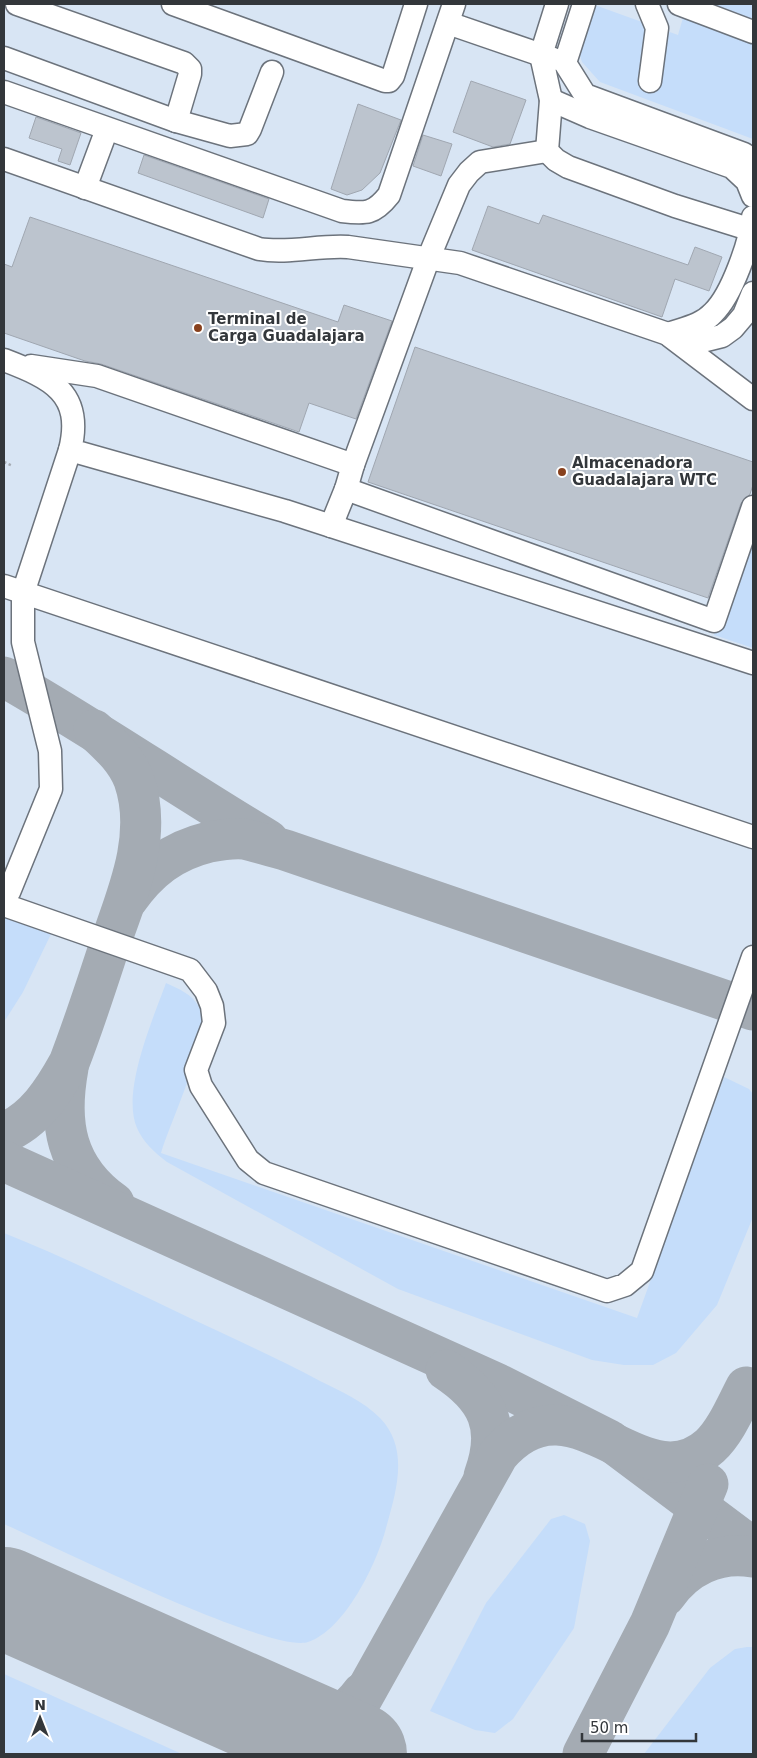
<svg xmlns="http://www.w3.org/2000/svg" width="757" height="1758" viewBox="0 0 757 1758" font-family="'DejaVu Sans',sans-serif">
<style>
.built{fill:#d8e5f4}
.green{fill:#c5ddfa}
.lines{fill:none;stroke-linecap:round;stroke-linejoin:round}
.taxiway{stroke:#a4abb3;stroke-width:41}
.runway{stroke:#a4abb3;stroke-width:102}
.building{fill:#bcc4ce;stroke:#a0a7b1}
.minor-casing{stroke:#6c737c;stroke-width:25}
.path{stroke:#a5acb4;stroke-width:2.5;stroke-dasharray:2.5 2.5;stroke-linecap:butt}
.minor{stroke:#fff;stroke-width:22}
.poi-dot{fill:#88411e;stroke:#fff;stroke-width:2}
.labels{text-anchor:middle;stroke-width:4;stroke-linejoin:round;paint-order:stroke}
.poi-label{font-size:15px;font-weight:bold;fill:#33373b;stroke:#fff;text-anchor:start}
</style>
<rect width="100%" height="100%" fill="#eaf2fd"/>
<rect class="built" x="4" y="4" width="749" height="1750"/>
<g class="green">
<path d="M592,4L678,35L687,4H753V139L600,82L582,62L578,50Z"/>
<path d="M753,520V648L714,635Z"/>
<path d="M4,918L51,934L23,992L4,1022Z"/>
<path d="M166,983C179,989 192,994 199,1007C213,1034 170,1122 161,1153L637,1318L724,1077L749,1089L753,1094V1217L717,1305L676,1353L653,1365H624L592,1360L398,1289L167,1162C154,1152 143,1142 137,1128C121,1092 153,1019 166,983Z"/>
<path d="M4,1233C77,1262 148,1299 220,1332C254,1348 287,1363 320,1381C342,1392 363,1401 380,1418C410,1449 396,1492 386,1528C377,1563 345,1630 308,1642C271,1654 51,1545 4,1524Z"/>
<path d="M564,1515L585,1524L590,1541L574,1628L513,1719L495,1733L475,1730L430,1711L486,1603L551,1519Z"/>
<path d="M747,1647H753V1754H644L710,1668L735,1649Z"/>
<path d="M4,1674L182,1754H4Z"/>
</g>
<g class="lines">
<g class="taxiway">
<path d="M4,677C94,728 179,787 268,840"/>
<path d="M127,900C148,870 172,851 209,842C220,840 232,838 244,839C257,842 271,846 285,850L753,1010"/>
<path d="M68,1068C58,1123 65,1168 114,1203"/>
<path d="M4,1133C35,1120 53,1092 69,1063C84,1024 97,984 110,944C128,893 153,835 134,780C126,759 110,745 94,730"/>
<path d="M4,1161L498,1384L609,1440L753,1548"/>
<path d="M446,1370C488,1398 502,1427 484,1476"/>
<path d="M665,1596C685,1567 717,1551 753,1557"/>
<path d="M243,1704C287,1718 329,1738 362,1693"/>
<path d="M336,1745L498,1455C573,1367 642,1507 710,1446C726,1431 736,1406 746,1387"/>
<path d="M583,1754L650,1624L708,1484"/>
</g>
<path class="runway" d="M4,1598L356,1754"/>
</g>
<g class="building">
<path d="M471,81L526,100L510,144L493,147L453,132Z"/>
<path d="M358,104L401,120L380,173L362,190L347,195L331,189Z"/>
<path d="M36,117L81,133L70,165L58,161L62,149L29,138Z"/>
<path d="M423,135L452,144L441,176L413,166Z"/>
<path d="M144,155L269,199L263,218L138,173Z"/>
<path d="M488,206L539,224L543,215L688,265L695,247L722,257L709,291L675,279L662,317L472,250Z"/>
<path d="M30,217L338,322L344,305L392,321L356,419L309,403L299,432L101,364L85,361L4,333V264L12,267Z"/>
<path d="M415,347L753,462V485L750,494L741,503L708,598L368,482Z"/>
</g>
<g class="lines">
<g class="minor-casing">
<g id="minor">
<path d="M17,4L184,63L190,69V74L176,121"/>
<path d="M173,4L385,81H389L393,76L416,4"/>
<path d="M557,4L541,55L551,100L547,151L556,160L568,167L675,206L752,230"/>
<path d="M584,4L565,63L585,95L744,154L753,162"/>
<path d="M647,4L657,28L650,81"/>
<path d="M679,4L753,32"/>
<path d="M448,23L553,59"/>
<path d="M4,58L176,121L230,136L247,134L250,129L272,72"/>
<path d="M4,92L342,211C366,214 374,214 389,195L454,4"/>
<path d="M551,100L590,117L732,167L747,181L753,196"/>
<path d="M4,159L259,249C288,254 319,245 348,247L460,263L668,334L706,340L722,336L733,328L744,315L753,293"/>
<path d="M85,188L107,129"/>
<path d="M671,333C686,328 702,325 713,313C732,295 750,242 753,217"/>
<path d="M670,336L753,399"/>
<path d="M4,360C51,378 84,393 70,450L285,511L753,663"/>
<path d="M31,366L97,376L353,465L429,257L459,185L469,172L480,162L547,151"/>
<path d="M353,465L346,489L714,621L753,507"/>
<path d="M331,526L346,489"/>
<path d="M4,586L753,837"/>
<path d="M4,895L9,892L51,789L50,751L23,642V593L70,450"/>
<path d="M4,905L190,970L206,991L212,1006L214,1023L196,1070L201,1086L248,1160L264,1173L607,1291L625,1285L642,1271L753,957"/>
</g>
</g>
<path class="path" d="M4,462L13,466"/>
<use href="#minor" class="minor"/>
</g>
<g class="poi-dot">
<circle cx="198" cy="328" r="5"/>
<circle cx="562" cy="472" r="5"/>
</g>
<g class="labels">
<g class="poi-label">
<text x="208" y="324">Terminal de<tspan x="208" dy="17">Carga Guadalajara</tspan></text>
<text x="572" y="468">Almacenadora<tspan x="572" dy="17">Guadalajara WTC</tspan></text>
</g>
</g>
<rect width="757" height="1758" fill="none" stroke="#33373b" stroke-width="10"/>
<g transform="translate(40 1718)" stroke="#ffffff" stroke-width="4" paint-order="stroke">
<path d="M0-4L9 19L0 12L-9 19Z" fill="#33373b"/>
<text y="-8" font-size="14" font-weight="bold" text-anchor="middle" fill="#33373b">N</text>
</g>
<path d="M582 1733v8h114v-8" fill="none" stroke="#33373b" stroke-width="2.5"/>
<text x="590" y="1733" font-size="15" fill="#33373b" stroke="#ffffff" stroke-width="4" paint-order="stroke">50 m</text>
</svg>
